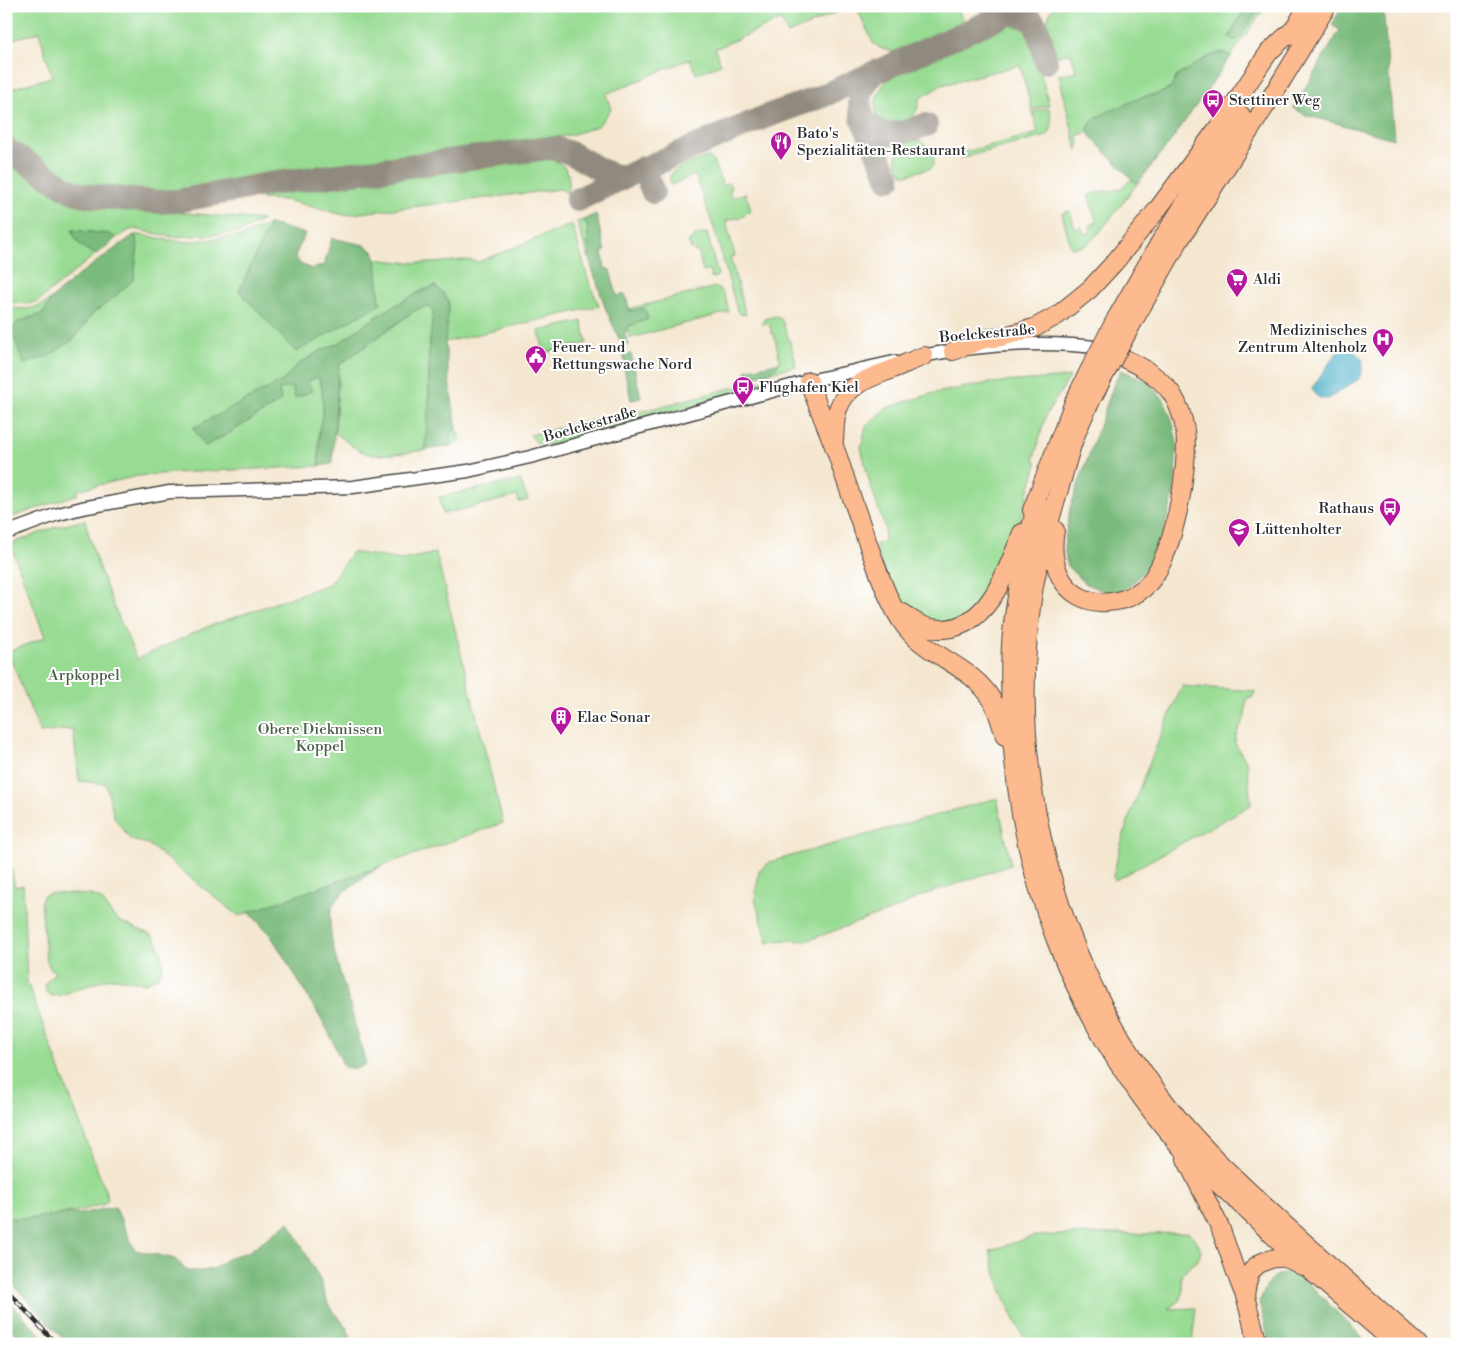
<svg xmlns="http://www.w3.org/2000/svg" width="1463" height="1350" viewBox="0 0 1463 1350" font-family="'Libre Bodoni',serif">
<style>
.green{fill:#98db93;stroke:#62835f}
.forest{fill:#7abb7d;stroke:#527354}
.water{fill:#47aec6;stroke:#396c78}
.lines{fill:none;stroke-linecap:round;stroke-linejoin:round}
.taxiway{stroke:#90897e;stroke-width:24}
.tertiary-casing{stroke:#494744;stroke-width:15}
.trunk-casing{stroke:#494744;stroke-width:20}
.tertiary{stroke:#fff;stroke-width:12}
.trunk{stroke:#fcba8e;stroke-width:18}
.rail-casing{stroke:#2b2b2b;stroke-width:4.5}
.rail{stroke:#fff;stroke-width:2.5;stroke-dasharray:8;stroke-linecap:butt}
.trunk-bridge-casing{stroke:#494744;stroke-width:20;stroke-linecap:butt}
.trunk-bridge{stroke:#fcba8e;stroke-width:18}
.labels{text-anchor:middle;stroke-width:4;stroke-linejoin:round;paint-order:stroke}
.poi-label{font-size:15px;fill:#2b2b2b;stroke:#fff;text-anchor:start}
.street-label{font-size:15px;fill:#2b2b2b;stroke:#fff}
.park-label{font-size:15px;fill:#4c604a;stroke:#fff}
</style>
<rect width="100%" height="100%" fill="#fff"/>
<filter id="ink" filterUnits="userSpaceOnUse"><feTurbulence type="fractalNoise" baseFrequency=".02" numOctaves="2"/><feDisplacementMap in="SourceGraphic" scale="10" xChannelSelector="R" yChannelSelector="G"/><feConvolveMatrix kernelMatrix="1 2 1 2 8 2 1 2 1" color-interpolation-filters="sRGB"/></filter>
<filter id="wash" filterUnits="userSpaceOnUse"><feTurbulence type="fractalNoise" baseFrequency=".0096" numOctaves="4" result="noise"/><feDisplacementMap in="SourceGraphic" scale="20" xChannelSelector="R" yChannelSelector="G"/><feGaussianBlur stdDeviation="1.12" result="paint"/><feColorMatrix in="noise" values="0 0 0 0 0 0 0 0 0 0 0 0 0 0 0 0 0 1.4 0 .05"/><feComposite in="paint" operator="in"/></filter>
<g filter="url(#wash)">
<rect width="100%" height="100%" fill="#f4e7d0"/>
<g class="green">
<path d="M6,6H851L788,34L781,20L715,49L721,64L696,74L690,59L606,94L611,109L598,126L571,135L387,158L242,178L175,193H150L95,188L73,182L6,138V90L52,77L39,32L6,41Z"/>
<path d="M856,6H957L963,22L896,52L880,48L873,43Z"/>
<path d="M974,6H999L983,13Z"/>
<path d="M1055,6H1266L1231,56L1223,52L1177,76L1171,88L1158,94L1142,97L1088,128L1089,132L1078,135L1079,143L1077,151L1059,75L1076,71L1071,53L1055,57C1050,40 1041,20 1055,6Z"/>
<path d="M1009,25L1023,28L1031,36L1049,105L1032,110L1020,65L942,85L919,99C919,122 892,132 877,116C872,99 881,84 895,74L1005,26Z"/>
<path d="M1049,108C1051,118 1055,127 1047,136L961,158L964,152L1038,133L1033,112Z"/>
<path d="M918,140C928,145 939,156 931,168L906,175L900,172C892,153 896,142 918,140Z"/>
<path d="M6,157C37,180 59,198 98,205L263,220L240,232L227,234L172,237L135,229L130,230L116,238L109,234L72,230C76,243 83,249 96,254L37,302L27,304L6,302Z"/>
<path d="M707,157L712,159L723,186L729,183L732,189L729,191L732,198L745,193L751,209L744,216L726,221L735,256L730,257L746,315L740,314L737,310L715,231L695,175L671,185C670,180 669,176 672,173C677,167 700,160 707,157Z"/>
<path d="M549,159C568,163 572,176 567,193L561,189L344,215L286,200L262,199V195Z"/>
<path d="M1131,179L1137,184L1099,233L1085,246L1071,248L1062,213L1070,211L1075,229L1082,227L1084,234L1091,232L1089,225L1097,223L1088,195L1104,191H1113L1121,188Z"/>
<path d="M583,220C590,226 587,234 588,243C588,249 591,253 589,259L577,222Z"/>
<path d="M270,224L239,291L380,304L376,259C395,262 413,263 431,263C445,263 467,257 478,262L572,224L589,282L599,306L445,342L447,324L435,286L417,293L377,316L339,343L320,351L296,366L284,380L194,428L205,446L231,432L281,401L279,389L291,386L292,387L295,397L311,391L307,381L318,376L322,387L323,410L319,432V466L172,473L138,476L77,490L78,494L6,519V307C22,310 38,310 51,299L43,314L27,318L74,339L93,313L111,300L134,279L136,238L134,235H140L182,242L242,236Z"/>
<path d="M707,233L718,275L715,278L711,277L710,270L703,272L698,251L695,252L694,250L691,249L688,241L693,239L695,236Z"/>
<path d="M715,287C726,290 726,302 729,312L630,338L627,327L648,319L634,311H630L629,309Z"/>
<path d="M428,306L433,312L429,351V399L425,450C410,452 378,458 365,453C354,449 344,439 335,433L339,365L417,309Z"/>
<path d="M776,316L782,320L794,354L796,366L771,372L780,361L774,334H772L769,323L762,324L764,319Z"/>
<path d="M582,321L587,343L544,353L539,331Z"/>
<path d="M793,374C786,384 762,387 750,390L749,384Z"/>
<path d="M1070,377L1046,415L1034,458L1037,464L1020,520L1004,561L988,594L960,621L929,623L904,608L893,593L875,545L884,541L885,528L869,481L861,447L866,426L886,408L934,393L990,383Z"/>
<path d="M743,385L745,392L551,445L537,443L530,435L620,414L635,413Z"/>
<path d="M457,428L460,442L450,446L451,434Z"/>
<path d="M520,480L528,500L519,502L517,496L443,514L439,497Z"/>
<path d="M85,520C96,568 117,614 137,659L207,627L329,584L352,552L402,560L436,553L503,823L239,916L148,844L131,840L114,817L106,784L79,781L73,729L40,733L8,652L45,637L10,544L56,527Z"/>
<path d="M1182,686L1256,691L1252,698H1247L1245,717L1236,735L1235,743L1247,763L1251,805L1115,880L1113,876C1127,811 1156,747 1182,686Z"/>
<path d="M997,798L1011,865L918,897L903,906L806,941L782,940L768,943L755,899L759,871L770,862Z"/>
<path d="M6,843L15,887L23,885L27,982L108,1198L105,1204C72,1213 41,1220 6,1218Z"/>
<path d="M52,893L91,895L101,899L112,915L121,922L152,935L157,942L162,954L163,967L158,977L145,983L117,978L106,979L61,995L52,996L46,992L45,984L55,972L50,968L46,959L41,902L43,896Z"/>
<path d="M1188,1232L1197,1241L1201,1251L1198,1260L1182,1273L1181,1279L1183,1291L1181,1299L1168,1309L1196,1308L1192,1344H1027C1011,1312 997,1286 990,1251L1033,1236L1083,1234H1155Z"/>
<path d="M6,1321L26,1344H6Z"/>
</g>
<g class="forest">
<path d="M1246,6H1261L1238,40H1233L1229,37Z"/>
<path d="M1342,6H1383L1394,139L1306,115L1293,108L1340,30L1332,25Z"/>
<path d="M1223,52L1231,56L1171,141L1137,184L1090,136L1088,128L1094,118L1142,97L1158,94L1171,88L1177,76L1209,56Z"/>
<path d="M596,214L605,251L602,252L605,268L610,270L617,296L625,294L630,311L645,308L648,319L627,327L628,331L624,333L629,345L620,341L605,307L589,259C591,253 588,249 588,243C587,234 590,226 583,220Z"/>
<path d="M270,224L305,234L295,256L300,264L312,269L324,265L332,238L364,245L373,251L376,259L380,304L296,352L239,291Z"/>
<path d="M72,230L109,234L116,238L108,246L96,254C83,249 76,243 72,230Z"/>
<path d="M134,235L136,238L138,245L134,279L111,300L93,313L74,339L49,356L24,364L11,331L18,322L43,314L51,299L81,273Z"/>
<path d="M435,286L443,293L449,303L445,342L450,388L457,428L451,434L450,446L425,450L429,399V351L433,312L428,306L417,309L339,365L332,464L319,466V432L323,410L322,387L318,377L308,381L312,391L295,398L292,387L279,389L281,401L231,432L205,446L193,428L284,380L296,366L320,351L339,343L377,316L417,293Z"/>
<path d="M631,354L641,398L631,400L625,373L624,355Z"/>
<path d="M780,362L771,372L748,378L746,370Z"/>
<path d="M1121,370L1147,381L1164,400L1172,420L1177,443L1174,494L1156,558L1127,589L1109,594L1083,582L1067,566L1064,546L1070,508L1114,384Z"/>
<path d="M381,866C368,875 337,893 332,908C324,931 343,981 350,1005C355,1024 360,1044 366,1064L356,1069L344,1067L328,1031L292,970L271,936L249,912Z"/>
<path d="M115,1207L135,1250L175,1259L188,1271H201L213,1269L230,1257L248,1252L289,1222L320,1280L328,1304L347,1328L353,1344H68L6,1277V1218L27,1219L70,1213L78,1214Z"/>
<path d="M1289,1272L1300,1275L1369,1344H1270L1259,1302C1268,1284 1268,1276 1289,1272Z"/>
<path d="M6,1297L49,1344H26L6,1321Z"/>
</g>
<path class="water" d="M1342,349C1353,349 1357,353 1363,361L1362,370L1359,379L1328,399C1320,399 1313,396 1312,388L1337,352Z"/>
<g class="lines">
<g class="taxiway">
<path d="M1006,14C1041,12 1039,34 1046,62"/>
<path d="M875,72C853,92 854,129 888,134C900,135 915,128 926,125"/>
<path d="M862,118L889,179"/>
<path d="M6,149L71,191L84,195L99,197L159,202L177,201L268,184L549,148C578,148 600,179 626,176"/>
<path d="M643,168L653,192"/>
<path d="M577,200L626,176L767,116L820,97L1025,6"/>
</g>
</g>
</g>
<g filter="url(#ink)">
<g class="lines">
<g class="tertiary-casing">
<g id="tertiary">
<path d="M916,357C976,345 1043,340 1103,348"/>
<path d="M6,533L55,515L82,508L170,492L353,487L468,471L530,457L809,381L894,362"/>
</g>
</g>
<g class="trunk-casing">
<g id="trunk">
<path d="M1290,36L1308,6"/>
<path d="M1117,317L1162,239L1241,115"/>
<path d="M1134,320L1179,241L1282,80L1327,6"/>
<path d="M953,351L984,339L1001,337L1034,328L1058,315L1090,289L1114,263L1157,210L1220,125L1269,52L1296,27"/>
<path d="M1105,374C1093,396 1080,421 1072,445C1066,463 1062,481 1056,499C1047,530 1038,561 1033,592C1006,775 1055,962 1169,1107C1203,1150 1243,1186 1283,1223C1328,1264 1373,1304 1418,1344"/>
<path d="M809,381C818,409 831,435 840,463C850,493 860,522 871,552C880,576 889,604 904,625C927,657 973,666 992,700C998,711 1001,724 1005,736"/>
<path d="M834,440C835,430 834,419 838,409C846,387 864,380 885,372C898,367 911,361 924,356"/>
<path d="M1037,501C1027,544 1017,587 1012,632C1009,660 1010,687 1011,715C1016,875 1074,1022 1178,1144C1196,1165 1218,1183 1238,1202C1262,1224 1285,1248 1310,1270C1338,1295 1367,1319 1396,1344"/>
<path d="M1032,510L1074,402L1089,371"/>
<path d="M1055,530C1052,546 1053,563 1061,578C1078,608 1119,609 1144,588C1173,564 1190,467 1185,430C1183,417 1179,405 1172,394C1156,371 1128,360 1103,349"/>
<path d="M903,613C915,623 927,630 944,629C990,626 1007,569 1022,533"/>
<path d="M1186,1159L1220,1227L1239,1281L1245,1296L1258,1344"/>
<path d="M1245,1296C1246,1288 1247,1280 1251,1272C1257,1262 1272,1257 1284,1258C1290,1259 1297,1263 1302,1266"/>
</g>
</g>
<use href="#tertiary" class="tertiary"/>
<use href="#trunk" class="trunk"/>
<g class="rail-casing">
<path id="rail" d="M6,1289L56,1344"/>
</g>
<use href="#rail" class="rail"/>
<g class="trunk-bridge-casing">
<g id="trunk-bridge">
<path d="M1089,371L1117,317"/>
<path d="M1105,374L1134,320"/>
</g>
</g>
<use href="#trunk-bridge" class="trunk-bridge"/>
</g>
</g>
<defs>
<g id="bus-pin" transform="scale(1.125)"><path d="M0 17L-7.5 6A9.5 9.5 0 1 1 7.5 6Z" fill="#b5179e" stroke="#fff"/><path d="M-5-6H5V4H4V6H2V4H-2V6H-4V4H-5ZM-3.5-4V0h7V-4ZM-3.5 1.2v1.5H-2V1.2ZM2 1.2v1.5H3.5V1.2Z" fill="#fff"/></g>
<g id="restaurant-pin" transform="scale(1.125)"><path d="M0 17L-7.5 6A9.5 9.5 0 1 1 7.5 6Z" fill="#b5179e" stroke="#fff"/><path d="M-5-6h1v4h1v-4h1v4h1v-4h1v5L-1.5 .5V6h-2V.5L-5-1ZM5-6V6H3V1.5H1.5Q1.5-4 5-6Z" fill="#fff"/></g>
<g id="supermarket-pin" transform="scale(1.125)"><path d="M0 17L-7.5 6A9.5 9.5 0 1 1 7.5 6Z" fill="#b5179e" stroke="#fff"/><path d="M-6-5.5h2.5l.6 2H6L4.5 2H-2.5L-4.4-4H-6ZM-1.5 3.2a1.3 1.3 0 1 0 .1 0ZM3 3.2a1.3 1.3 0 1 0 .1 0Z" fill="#fff"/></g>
<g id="hospital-pin" transform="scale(1.125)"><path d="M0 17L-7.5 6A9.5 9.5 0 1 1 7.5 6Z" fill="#b5179e" stroke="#fff"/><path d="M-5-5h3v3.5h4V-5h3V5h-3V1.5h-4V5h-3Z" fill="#fff"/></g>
<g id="civic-pin" transform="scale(1.125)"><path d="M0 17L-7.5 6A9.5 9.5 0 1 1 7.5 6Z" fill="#b5179e" stroke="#fff"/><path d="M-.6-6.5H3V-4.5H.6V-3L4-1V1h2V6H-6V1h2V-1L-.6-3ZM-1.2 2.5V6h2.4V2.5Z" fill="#fff"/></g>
<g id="school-pin" transform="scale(1.125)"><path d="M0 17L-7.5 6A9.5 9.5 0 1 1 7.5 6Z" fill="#b5179e" stroke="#fff"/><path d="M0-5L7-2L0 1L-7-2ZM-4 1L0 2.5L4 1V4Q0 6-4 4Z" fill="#fff"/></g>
<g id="building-pin" transform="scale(1.125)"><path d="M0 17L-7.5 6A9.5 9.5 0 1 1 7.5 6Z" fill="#b5179e" stroke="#fff"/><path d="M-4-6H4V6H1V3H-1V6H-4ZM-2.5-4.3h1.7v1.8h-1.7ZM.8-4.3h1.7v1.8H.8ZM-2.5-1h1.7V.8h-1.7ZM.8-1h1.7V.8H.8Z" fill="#fff"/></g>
</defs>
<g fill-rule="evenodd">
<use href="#bus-pin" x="1213" y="100"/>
<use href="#restaurant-pin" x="781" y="142"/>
<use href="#supermarket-pin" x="1237" y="279"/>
<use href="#hospital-pin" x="1383" y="339"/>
<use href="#civic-pin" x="536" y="356"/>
<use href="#bus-pin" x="743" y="387"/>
<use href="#bus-pin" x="1390" y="508"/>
<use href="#school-pin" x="1239" y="529"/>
<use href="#building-pin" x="561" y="717"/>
</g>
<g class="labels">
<g class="poi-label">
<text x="1229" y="105">Stettiner Weg</text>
<text x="797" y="138">Bato's<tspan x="797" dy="17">Spezialitäten-Restaurant</tspan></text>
<text x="1253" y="284">Aldi</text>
<text x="1367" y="335" text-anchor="end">Medizinisches<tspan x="1367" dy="17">Zentrum Altenholz</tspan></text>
<text x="552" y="352">Feuer- und<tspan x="552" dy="17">Rettungswache Nord</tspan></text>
<text x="759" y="392">Flughafen Kiel</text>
<text x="1374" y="513" text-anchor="end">Rathaus</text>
<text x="1255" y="534">Lüttenholter</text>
<text x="577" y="722">Elac Sonar</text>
</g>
<g class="street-label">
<text transform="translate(987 333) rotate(-5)" y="5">Boelckestraße</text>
<text transform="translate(590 424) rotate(-16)" y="5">Boelckestraße</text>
</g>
<g class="park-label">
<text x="84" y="680">Arpkoppel</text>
<text x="320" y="734">Obere Diekmissen<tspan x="320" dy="17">Koppel</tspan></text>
</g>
</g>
<rect width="1463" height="1350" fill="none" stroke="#fff" stroke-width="25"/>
</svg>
